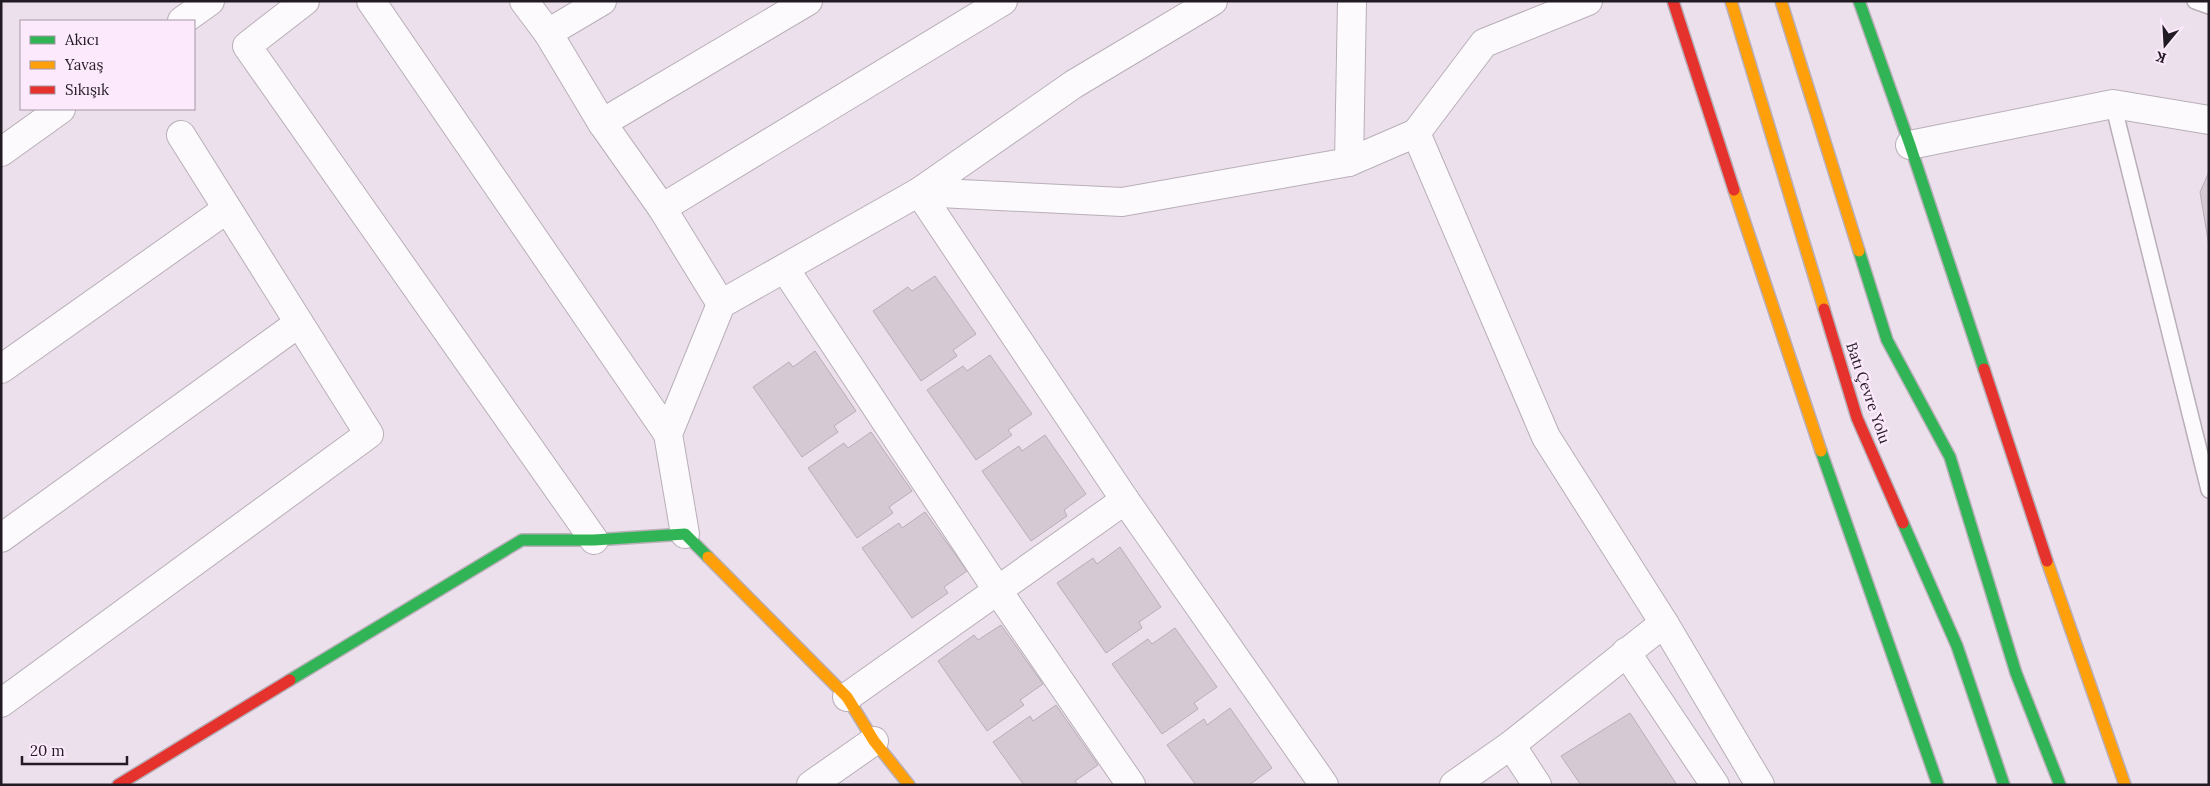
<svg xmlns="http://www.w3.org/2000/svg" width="2210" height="786" viewBox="0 0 2210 786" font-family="Lora,serif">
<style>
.building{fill:#d5cad4;stroke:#b8aeb7}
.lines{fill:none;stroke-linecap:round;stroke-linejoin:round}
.lane-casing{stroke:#b8afb8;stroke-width:18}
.street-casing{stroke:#b8afb8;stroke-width:30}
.fast-casing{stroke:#b8afb8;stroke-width:14}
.slow-casing{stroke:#b8afb8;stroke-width:14}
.jam-casing{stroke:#b8afb8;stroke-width:14}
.lane{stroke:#fcfafc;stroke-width:15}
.street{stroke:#fcfafc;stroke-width:28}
.fast{stroke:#30b455;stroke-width:11}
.slow{stroke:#ff9f0a;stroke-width:11}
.jam{stroke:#e5322d;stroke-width:11}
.labels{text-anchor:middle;stroke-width:4.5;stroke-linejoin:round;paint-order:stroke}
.street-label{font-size:15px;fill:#231b23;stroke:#fce9fc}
</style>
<rect width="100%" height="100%" fill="#ece0ec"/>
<g class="building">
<path d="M2209,172V246L2200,192Z"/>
<path d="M935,276L976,334L953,350L957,356L921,381L873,311L908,287L912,291Z"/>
<path d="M815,351L856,411L834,426L838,432L802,457L753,387L789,362L793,367Z"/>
<path d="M990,355L1032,414L1008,430L1012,435L976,460L927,390L963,366L967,371Z"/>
<path d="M871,432L912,491L889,507L893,513L857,538L808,468L844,443L848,448Z"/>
<path d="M1045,435L1086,494L1064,510L1067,516L1031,541L982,471L1019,446L1022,451Z"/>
<path d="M925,512L967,571L944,587L948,593L912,618L862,548L899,523L902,528Z"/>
<path d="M1120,547L1161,607L1139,622L1142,628L1106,653L1057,583L1093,558L1097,564Z"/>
<path d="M1001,625L1043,684L1020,700L1024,705L987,731L938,661L974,635L978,640Z"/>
<path d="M1175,628L1217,687L1194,703L1198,709L1162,734L1112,664L1148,639L1152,644Z"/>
<path d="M1056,705L1098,765L1075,781L1078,785H1024L993,742L1030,716L1033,721Z"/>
<path d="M1230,708L1272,768L1249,785H1196L1167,745L1204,719L1207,725Z"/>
<path d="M1630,713L1677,785H1581L1561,756Z"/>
</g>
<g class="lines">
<g class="lane-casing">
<g id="lane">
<path d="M2195,1L2209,6"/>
<path d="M2113,104L2209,490"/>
</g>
</g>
<g class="street-casing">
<g id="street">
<path d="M305,1L247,46L594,540"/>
<path d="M371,1L668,434"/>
<path d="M524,1L548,33L602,123L662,208L721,304"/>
<path d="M1588,1L1484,43L1416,133L1546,437L1664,623L1760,785"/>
<path d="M182,21L210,1"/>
<path d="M548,33L602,1"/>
<path d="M602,123L808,1"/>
<path d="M1910,145L2113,104L2209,120"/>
<path d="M1,152L61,109"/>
<path d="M1349,162L1416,133"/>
<path d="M919,192L1125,500L1324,785"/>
<path d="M919,192L1122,202L1349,162L1352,1"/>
<path d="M662,208L1003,1"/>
<path d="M785,269L998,591L1131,785"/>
<path d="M1,369L227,209"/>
<path d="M685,534L668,434L721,304L919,192L1074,84L1213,1"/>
<path d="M1,538L299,323"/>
<path d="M1626,652L1715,785"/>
<path d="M847,697L1125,500"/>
<path d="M1,703L369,434L181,135"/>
<path d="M1511,745L1537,785"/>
<path d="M811,785L874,741"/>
<path d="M1454,785L1511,745L1664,623"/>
</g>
</g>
<g class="fast-casing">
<g id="fast">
<path d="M1859,1L1910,145L1984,369"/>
<path d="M1859,251L1887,340L1950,457L2016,673L2060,785"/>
<path d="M1821,451L1938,785"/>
<path d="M1903,523L1957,646L2004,785"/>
<path d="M290,680L522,540H594L685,534L708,557"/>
</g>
</g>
<g class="slow-casing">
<g id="slow">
<path d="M1731,1L1824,309"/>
<path d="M1781,1L1859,251"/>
<path d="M1734,190L1821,451"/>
<path d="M708,557L847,697L874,741L909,785"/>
<path d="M2047,561L2125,785"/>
</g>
</g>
<g class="jam-casing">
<g id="jam">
<path d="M1673,1L1734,190"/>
<path d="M1824,309L1857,418L1903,523"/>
<path d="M1984,369L2047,561"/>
<path d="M118,785L290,680"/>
</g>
</g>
<use href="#lane" class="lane"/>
<use href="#street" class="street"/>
<use href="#fast" class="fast"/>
<use href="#slow" class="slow"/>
<use href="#jam" class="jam"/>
</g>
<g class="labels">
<g class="street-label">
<text transform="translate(1868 393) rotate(71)" y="5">Batı Çevre Yolu</text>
</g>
</g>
<rect width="2210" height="786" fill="none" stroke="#231b23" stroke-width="5"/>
<rect x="20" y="20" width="175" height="90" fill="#fce9fc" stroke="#a597a5"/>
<rect x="30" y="36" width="25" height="8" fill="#30b455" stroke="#a597a5"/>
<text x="65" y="45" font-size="15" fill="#231b23">Akıcı</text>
<rect x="30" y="61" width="25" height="8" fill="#ff9f0a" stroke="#a597a5"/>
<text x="65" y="70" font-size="15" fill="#231b23">Yavaş</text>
<rect x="30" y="86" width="25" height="8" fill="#e5322d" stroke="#a597a5"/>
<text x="65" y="95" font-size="15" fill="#231b23">Sıkışık</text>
<g transform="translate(2165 45) rotate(198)" stroke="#fce9fc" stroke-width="4" paint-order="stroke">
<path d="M0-4L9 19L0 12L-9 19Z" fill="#231b23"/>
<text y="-8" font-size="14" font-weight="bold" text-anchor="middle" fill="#231b23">K</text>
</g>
<path d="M22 756v8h105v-8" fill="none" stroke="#231b23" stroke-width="2.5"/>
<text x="30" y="756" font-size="15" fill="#231b23" stroke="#fce9fc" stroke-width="4" paint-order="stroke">20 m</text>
</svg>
